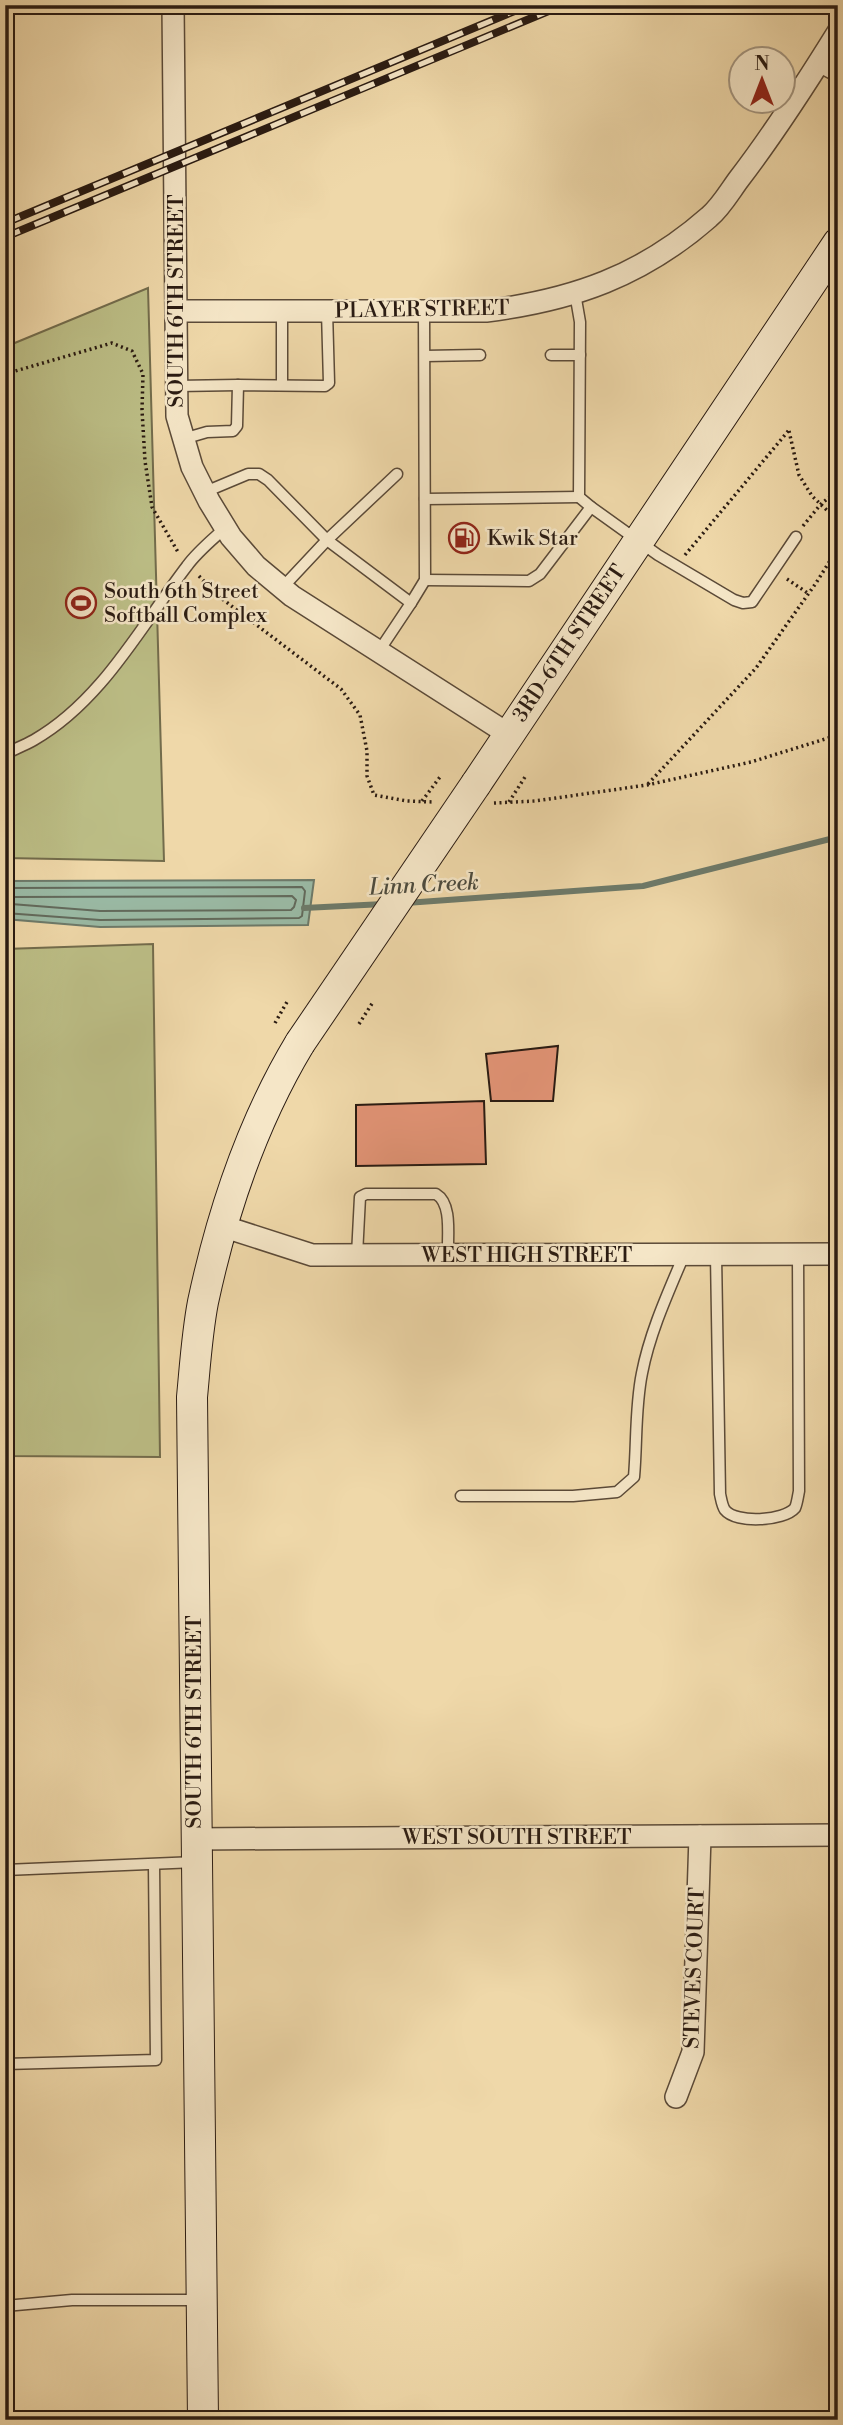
<svg xmlns="http://www.w3.org/2000/svg" width="843" height="2425" viewBox="0 0 843 2425" font-family="'Libre Bodoni',serif">
<style>
.green{fill:#bcbe86;stroke:#736c4c;stroke-width:2}
.water{fill:#9abaa5;stroke:#6d7a6a;stroke-width:2}
.lines{fill:none;stroke-linecap:round;stroke-linejoin:round}
.shore{stroke:#626a5c;stroke-width:2}
.stream{stroke:#6d7a6a;stroke-width:6}
.building{fill:#e19375;stroke:#2a1b12;stroke-width:2}
.service-casing{stroke:#5b4a38;stroke-width:13}
.minor-casing{stroke:#5b4a38;stroke-width:24}
.secondary-casing{stroke:#2a1b12;stroke-width:32}
.path{stroke:#2a1b12;stroke-width:3.5;stroke-dasharray:2 3.5;stroke-linecap:butt}
.service{stroke:#f5e6c7;stroke-width:10}
.minor{stroke:#f5e6c7;stroke-width:21}
.secondary{stroke:#f5e6c7;stroke-width:30}
.rail-casing{stroke:#2a1b12;stroke-width:8}
.rail{stroke:#f5e6c7;stroke-width:5;stroke-dasharray:16;stroke-linecap:butt}
.secondary-bridge-casing{stroke:#2a1b12;stroke-width:32;stroke-linecap:butt}
.secondary-bridge{stroke:#f5e6c7;stroke-width:30}
.labels{text-anchor:middle;stroke-width:5;stroke-linejoin:round;paint-order:stroke}
.street-label{font-size:21px;fill:#2a1b12;stroke:#f5e6c7}
.poi-label{font-size:21px;fill:#2a1b12;stroke:#f5e6c7;text-anchor:start}
.water-label{font-size:23px;font-style:italic;fill:#4c4b3e;stroke:#f5e6c7}
</style>
<rect width="100%" height="100%" fill="#efd8a9"/>
<filter id="stains"><feTurbulence type="fractalNoise" baseFrequency=".00286" numOctaves="4"/><feColorMatrix values="0 0 0 0 .2 0 0 0 0 .09 0 0 0 0 .02 0 0 0 .5 -.17"/></filter>
<radialGradient id="worn" r=".72"><stop offset=".6" stop-color="#630" stop-opacity="0"/><stop offset="1" stop-color="#630" stop-opacity=".3"/></radialGradient>
<g class="green">
<path d="M148,288L164,861L5,858V347Z"/>
<path d="M153,944L160,1457L5,1456V949Z"/>
</g>
<path class="water" d="M314,880L308,925L100,927L5,919V881Z"/>
<g class="lines">
<g class="shore">
<path d="M5,888L302,887L305,891L302,916L299,918L100,920L5,913"/>
<path d="M5,897L8,900L11,897L292,896L296,900L294,907L291,910L100,911L11,904L8,901L5,904"/>
</g>
<g class="stream">
<path d="M406,903L643,886L838,837"/>
<path d="M304,908L384,904"/>
</g>
</g>
<g class="building">
<path d="M558,1046L553,1101H491L486,1054Z"/>
<path d="M484,1101L486,1164L356,1166V1105Z"/>
</g>
<g class="lines">
<g class="service-casing">
<g id="service">
<path d="M817,66L838,77"/>
<path d="M575,293L580,322L579,497L591,507"/>
<path d="M282,311V385"/>
<path d="M551,355H580"/>
<path d="M425,356L480,355"/>
<path d="M177,386L238,385"/>
<path d="M183,439L207,432L233,431L237,426L238,385L325,386L329,383L327,311"/>
<path d="M205,492L248,474H259L268,480L327,540L397,474"/>
<path d="M425,499L579,497"/>
<path d="M425,580L529,581L540,574L591,507L658,555L734,600L743,603L752,602L796,537"/>
<path d="M282,588L327,540L411,603L379,651"/>
<path d="M411,603L425,580L424,311"/>
<path d="M5,754C15,749 25,745 34,740C102,701 141,626 187,566C197,552 212,540 225,528"/>
<path d="M357,1255L360,1197L366,1194H436C453,1204 447,1238 448,1255"/>
<path d="M716,1255L720,1494C721,1498 722,1506 725,1510C736,1524 784,1521 795,1508C797,1504 798,1496 799,1491L798,1254"/>
<path d="M461,1496H573L617,1492L634,1477C637,1443 635,1407 642,1373C650,1332 668,1293 684,1255"/>
<path d="M5,1870L196,1862"/>
<path d="M5,2064L156,2060L154,1865"/>
<path d="M5,2306L72,2300H198"/>
</g>
</g>
<g class="minor-casing">
<g id="minor">
<path d="M173,5L177,416L192,467L209,501L231,537L256,566L292,596L508,734"/>
<path d="M177,311H486C573,300 642,276 709,217C721,207 730,191 739,179C775,132 807,82 838,32"/>
<path d="M222,1226L312,1255L838,1254"/>
<path d="M195,1839L838,1835"/>
<path d="M676,2097L693,2052L700,1836"/>
</g>
</g>
<g class="secondary-casing">
<g id="secondary">
<path d="M476,784L838,243"/>
<path d="M203,2420L192,1397C195,1366 197,1333 203,1302C222,1213 253,1121 300,1043"/>
</g>
</g>
<g class="path">
<path d="M5,374L112,343L132,351L143,374L142,410L145,461L152,507L178,552"/>
<path d="M789,431L799,475L812,496L833,516L838,534"/>
<path d="M803,526L821,504L838,490"/>
<path d="M685,555L789,430"/>
<path d="M199,576L217,595L341,689L360,715L367,751V776L374,795L407,801L434,802"/>
<path d="M787,579L809,594"/>
<path d="M648,784L756,668L816,583L838,548"/>
<path d="M422,801L440,777"/>
<path d="M509,802L525,777"/>
<path d="M494,803L535,801L647,785L751,762L838,735"/>
<path d="M275,1023L287,1002"/>
<path d="M359,1024L373,1002"/>
</g>
<use href="#service" class="service"/>
<use href="#minor" class="minor"/>
<use href="#secondary" class="secondary"/>
<g class="rail-casing">
<g id="rail">
<path d="M5,223L529,5"/>
<path d="M5,237L563,5"/>
</g>
</g>
<use href="#rail" class="rail"/>
<g class="secondary-bridge-casing">
<path id="secondary-bridge" d="M300,1043L476,784"/>
</g>
<use href="#secondary-bridge" class="secondary-bridge"/>
</g>
<defs>
<g id="fuel-ring" transform="scale(1.575)"><circle r="9.5" fill="#f5e6c7" stroke="#8f2418" stroke-width="1.5"/><path d="M-5.5-6h7V0h2V4h1.3V-2.5L3-4.5l.8-.8L6-3V5H2.5V1h-1V6h-7ZM-4.2-4.7v3.2H.2V-4.7Z" fill="#8f2418"/></g>
<g id="stadium-ring" transform="scale(1.575)"><circle r="9.5" fill="#f5e6c7" stroke="#8f2418" stroke-width="1.5"/><path d="M0-5a6.5 5 0 1 0 0 10a6.5 5 0 1 0 0-10ZM-3.5-1.8h7v3.6h-7Z" fill="#8f2418"/></g>
</defs>
<g fill-rule="evenodd">
<use href="#fuel-ring" x="464" y="538"/>
<use href="#stadium-ring" x="81" y="603"/>
</g>
<g class="labels">
<g class="street-label">
<text transform="translate(176 301) rotate(-90)" y="7">SOUTH 6TH STREET</text>
<text transform="translate(422 309) rotate(-1)" y="7">PLAYER STREET</text>
<text transform="translate(569 643) rotate(-56)" y="7">3RD-6TH STREET</text>
<text x="527" y="1262">WEST HIGH STREET</text>
<text transform="translate(194 1722) rotate(-90)" y="7">SOUTH 6TH STREET</text>
<text x="517" y="1844">WEST SOUTH STREET</text>
<text transform="translate(694 1968) rotate(-88)" y="7">STEVES COURT</text>
</g>
<g class="poi-label">
<text x="487" y="545">Kwik Star</text>
<text x="104" y="598">South 6th Street<tspan x="104" dy="24">Softball Complex</tspan></text>
</g>
<g class="water-label">
<text transform="translate(424 884) rotate(-3)" y="8">Linn Creek</text>
</g>
</g>
<rect width="843" height="2425" fill="none" stroke="#efd8a9" stroke-width="28"/>
<rect x="7" y="7" width="829" height="2411" fill="none" stroke="#2a1b12" stroke-width="3.5"/>
<rect x="14" y="14" width="815" height="2397" fill="none" stroke="#2a1b12" stroke-width="2"/>
<g transform="translate(762 80)"><circle r="33" fill="#f5e6c7" stroke="#a4957f" stroke-width="2"/>
<path d="M0-5L12 26L0 18L-12 26Z" fill="#8f2418"/>
<text y="-10" font-size="19" font-weight="bold" text-anchor="middle" fill="#2a1b12">N</text>
</g>
<rect width="100%" height="100%" filter="url(#stains)"/>
<rect width="100%" height="100%" fill="url(#worn)"/>
</svg>
